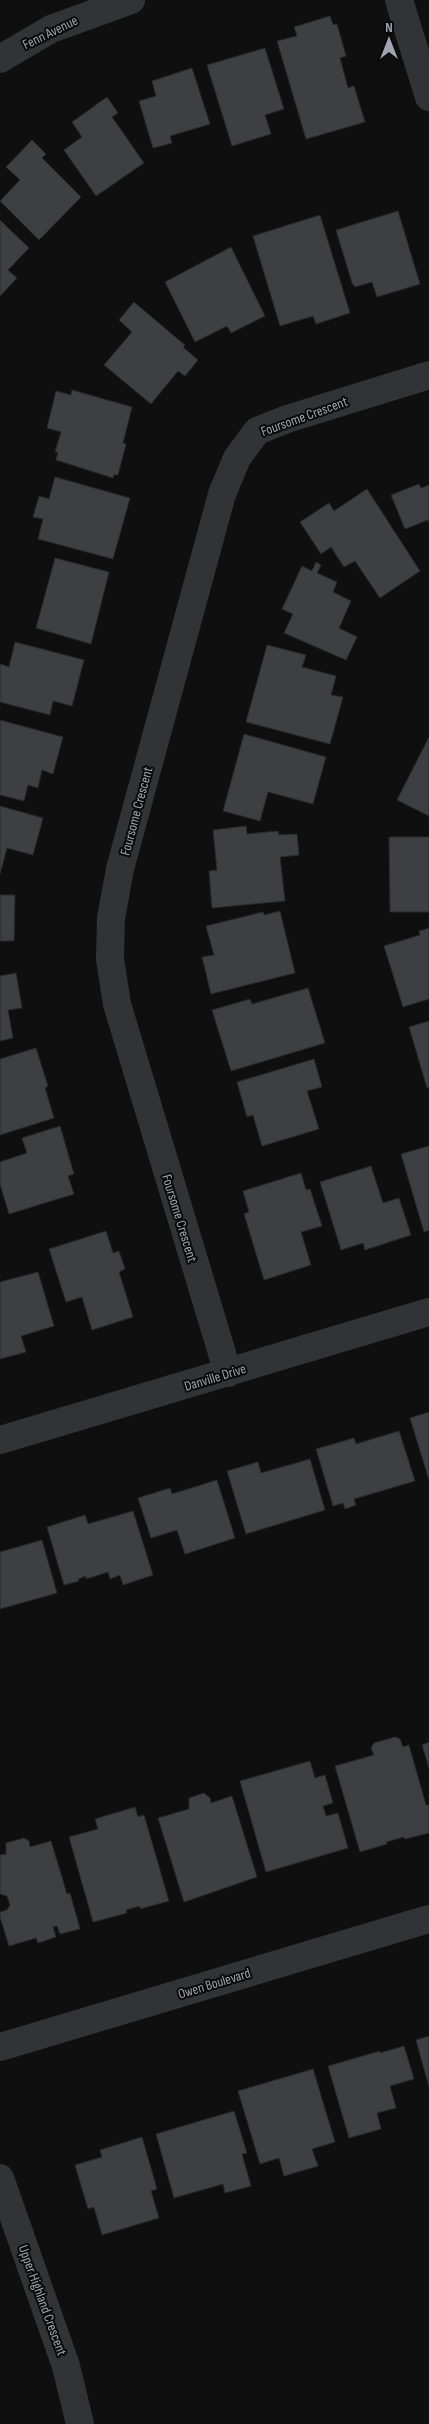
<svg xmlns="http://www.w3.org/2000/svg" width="429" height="2424" viewBox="0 0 429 2424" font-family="'Sofia Sans Condensed',sans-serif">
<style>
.building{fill:#3e3f43;stroke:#2a292c}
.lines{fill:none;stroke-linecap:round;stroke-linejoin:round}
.minor{stroke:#323337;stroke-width:28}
.labels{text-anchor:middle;stroke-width:4;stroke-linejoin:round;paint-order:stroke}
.street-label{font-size:14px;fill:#a1a4b0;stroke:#0a0a0b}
</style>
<rect width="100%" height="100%" fill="#0f0f10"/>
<g class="building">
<path d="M330,16L333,25L337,24L346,56L340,58L348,88L354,86L365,122L306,139L277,41L297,36L294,27Z"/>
<path d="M265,48L284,109L265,115L271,134L232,146L207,65Z"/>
<path d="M192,68L210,124L170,136L172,143L153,148L139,101L156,96L152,81Z"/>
<path d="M107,97L118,113L112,117L144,163L96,196L64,150L82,137L72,122Z"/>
<path d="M32,140L46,154L42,158L81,197L39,240L0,201L20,180L6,167Z"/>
<path d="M398,211L420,284L377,297L372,282L355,287L352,283L336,230Z"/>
<path d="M320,215L350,313L316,324L313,316L280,326L253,236Z"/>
<path d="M0,220L29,248L8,270L17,278L0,296Z"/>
<path d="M231,247L265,316L231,333L227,326L195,342L165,282Z"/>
<path d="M134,302L180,341L185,345L183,347L198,360L185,376L178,371L151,404L104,365L132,332L119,320Z"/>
<path d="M72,390L132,407L123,443L126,444L118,475H114L113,478L56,460L58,452H55L61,432L47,428L56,391L71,395Z"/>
<path d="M55,477L130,498L113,559L38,539L43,519L33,517L39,496L49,499Z"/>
<path d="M419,484L421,488L429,485V523L428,520L405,529L391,495Z"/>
<path d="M367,489L420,571L380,598L355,561L344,567L331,547L321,554L300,522L329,503L334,511Z"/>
<path d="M55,558L109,572L91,644L36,628Z"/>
<path d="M316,562L321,565L317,573L337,582L333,592L351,601L339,628L357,637L346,660L284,633L293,614L282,609L302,566L312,571Z"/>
<path d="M15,642L84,660L72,706L53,701L50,715L0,702V664L9,667Z"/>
<path d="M267,645L306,655L302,667L336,676L331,695L343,697L330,744L246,722Z"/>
<path d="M0,720L63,737L53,774L42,770L38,788L28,785L24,801L0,795Z"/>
<path d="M244,734L326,757L313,804L268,792L260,821L223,811Z"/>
<path d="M429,737V816L397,800Z"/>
<path d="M0,806L43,818L33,855L7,848L0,874Z"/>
<path d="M246,826L247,834L278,831L279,835L297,834L299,855L280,857L285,901L212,908L209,871L217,870L213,830Z"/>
<path d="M389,837H429V912H390Z"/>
<path d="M0,895H15L14,941H0Z"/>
<path d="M280,911L295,973L211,994L202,957L214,955L206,926L263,912L264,915Z"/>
<path d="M429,928V999L403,1007L384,946L420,935L419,931Z"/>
<path d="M16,973L22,1008L8,1010L13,1038L0,1041V976Z"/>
<path d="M308,988L325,1043L231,1071L212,1010L250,999L252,1004Z"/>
<path d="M429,1021V1087L427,1088L409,1027Z"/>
<path d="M36,1048L48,1086L45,1088L54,1118L0,1135V1059Z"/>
<path d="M314,1059L322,1087L307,1091L319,1129L262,1146L253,1115L247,1117L237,1082Z"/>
<path d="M60,1126L74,1174L68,1176L74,1194L9,1214L0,1184V1162L27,1153L22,1138Z"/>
<path d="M429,1146V1230L424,1232L401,1154Z"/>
<path d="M371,1166L383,1203L399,1198L411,1235L365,1250L363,1243L341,1250L320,1182Z"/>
<path d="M301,1173L306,1190L310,1189L322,1226L301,1232L311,1265L264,1280L244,1214L249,1212L243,1191Z"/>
<path d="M106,1231L113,1253L119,1251L125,1269L119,1272L133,1317L92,1330L82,1297L66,1302L49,1249Z"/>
<path d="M38,1272L54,1326L21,1336L26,1352L0,1359V1282Z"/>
<path d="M429,1412V1480L410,1418Z"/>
<path d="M399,1431L415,1481L354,1499L356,1505L345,1509L343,1503L333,1506L316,1449L354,1438L356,1444Z"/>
<path d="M310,1459L325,1510L246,1534L227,1471L258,1462L261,1473Z"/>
<path d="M217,1480L235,1538L185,1554L177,1530L151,1538L138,1498L170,1488L172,1494Z"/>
<path d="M133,1511L153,1575L123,1585L120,1575L110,1579L108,1572L86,1579V1576L78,1579L79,1581L64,1585L47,1527L85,1515L88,1524Z"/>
<path d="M42,1540L57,1593L0,1609V1552Z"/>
<path d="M395,1737L400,1739L403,1747L409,1745L426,1805H429V1833L405,1839L404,1837L386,1842L387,1844L360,1852L335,1766L374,1755L371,1748L374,1743Z"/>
<path d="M429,1742V1768L422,1745Z"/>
<path d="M310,1761L315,1778L325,1775L333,1803L323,1806L326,1816L338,1813L348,1848L266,1872L240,1781Z"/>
<path d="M204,1793L210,1798L211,1803L232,1796L257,1877L184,1902L158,1818L189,1809V1798Z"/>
<path d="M135,1807L138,1817L144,1815L169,1901L140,1909V1906L126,1910L127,1913L93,1922L69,1837L98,1829L95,1819Z"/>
<path d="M24,1838L29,1841L30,1847L51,1841L67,1894L70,1893L80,1929L60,1934L57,1926L53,1927L56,1937L38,1943L36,1938L9,1946L0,1917V1912L7,1910L10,1905L7,1896L0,1894V1855L6,1854V1843Z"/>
<path d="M429,2036V2087L416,2040Z"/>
<path d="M404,2046L414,2079L390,2086L396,2108L377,2113L381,2129L349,2138L328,2066L380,2051V2053Z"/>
<path d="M313,2069L335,2142L312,2149L318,2166L284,2176L279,2158L260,2164L238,2091Z"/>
<path d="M234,2111L247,2153L242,2154L251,2186L225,2193L223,2184L174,2198L156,2134Z"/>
<path d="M142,2137L157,2189L151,2191L159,2218L102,2235L94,2207L88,2209L75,2165L102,2157L100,2150Z"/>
</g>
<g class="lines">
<g class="minor">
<path d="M399,0L429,97"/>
<path d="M0,59L51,29L131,0"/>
<path d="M228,1373L117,1004L110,959L111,918L120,869L222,494L237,458L257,431L287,419L429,375"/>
<path d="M0,1440L429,1312"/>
<path d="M0,2047L429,1919"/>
<path d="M0,2178L66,2366L80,2424"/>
</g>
</g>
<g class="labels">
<g class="street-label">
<text transform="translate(50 32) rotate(-26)" y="5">Fenn Avenue</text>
<text transform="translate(304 416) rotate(-20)" y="5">Foursome Crescent</text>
<text transform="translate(136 811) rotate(-75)" y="5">Foursome Crescent</text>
<text transform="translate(180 1218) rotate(73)" y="5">Foursome Crescent</text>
<text transform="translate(215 1377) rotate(-17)" y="5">Danville Drive</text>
<text transform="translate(214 1983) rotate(-17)" y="5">Owen Boulevard</text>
<text transform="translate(43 2300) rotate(70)" y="5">Upper Highland Crescent</text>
</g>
</g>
<g transform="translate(389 40)" stroke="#0a0a0b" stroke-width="4" paint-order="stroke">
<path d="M0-4L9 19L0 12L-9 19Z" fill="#a1a4b0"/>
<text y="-8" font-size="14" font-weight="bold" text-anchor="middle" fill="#a1a4b0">N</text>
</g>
</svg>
